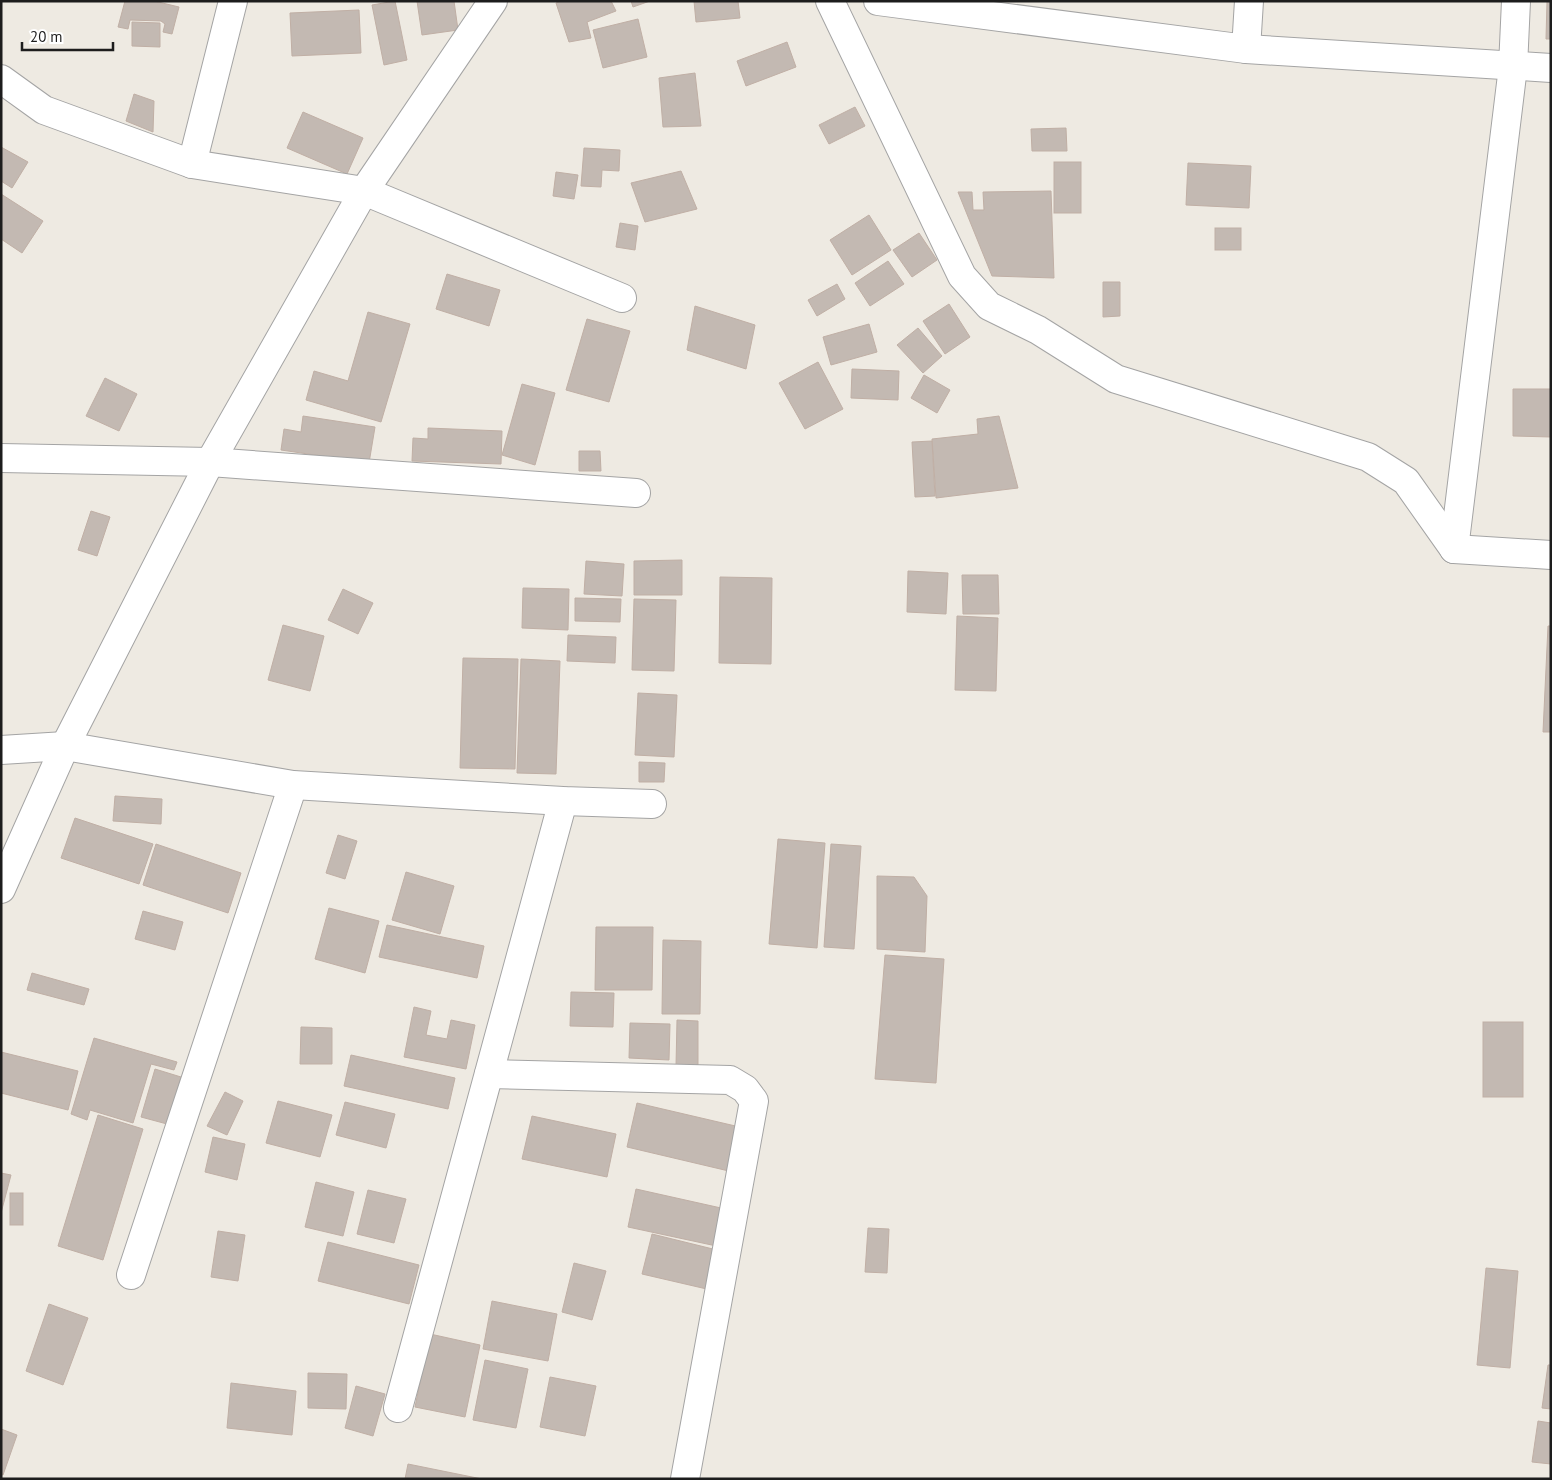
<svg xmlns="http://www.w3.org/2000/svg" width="1552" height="1480" viewBox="0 0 1552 1480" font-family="'PT Sans',sans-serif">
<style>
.building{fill:#c3b9b2;stroke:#c0afa5}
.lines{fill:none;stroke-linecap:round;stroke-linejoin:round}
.minor-casing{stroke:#a4a4a4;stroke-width:30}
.minor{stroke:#fff;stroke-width:28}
</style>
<rect width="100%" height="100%" fill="#eeeae2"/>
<g class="building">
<path d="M125,1H154L179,7L172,34L163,32L165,24L161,21L130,20L128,29L118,27Z"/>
<path d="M395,1L407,60L384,65L372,5Z"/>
<path d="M417,1H454L458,30L422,35Z"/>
<path d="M561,1H611L616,11L587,22L591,38L569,42L556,3Z"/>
<path d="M631,1H650L633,7Z"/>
<path d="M694,1H738L740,18L696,22Z"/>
<path d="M1547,1H1551V39H1546Z"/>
<path d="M359,10L361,53L292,56L290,13Z"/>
<path d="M638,19L647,57L603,68L593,30Z"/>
<path d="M132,22L160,23V47L132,46Z"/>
<path d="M787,42L796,67L746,86L737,61Z"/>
<path d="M695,73L701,126L663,127L659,78Z"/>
<path d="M134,94L154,101L153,132L126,121Z"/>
<path d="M855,107L865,126L829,144L819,125Z"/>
<path d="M303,112L363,138L347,174L287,148Z"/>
<path d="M1066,128L1067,151H1032L1031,129Z"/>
<path d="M1,147L28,162L12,188L1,181Z"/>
<path d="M584,148L620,150L619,171L602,170L601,187L581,186Z"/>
<rect x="1054" y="162" width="27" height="51"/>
<path d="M1188,163L1251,166L1249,208L1186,205Z"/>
<path d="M681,171L697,209L645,222L631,183Z"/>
<path d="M556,172L578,175L574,199L553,196Z"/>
<path d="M1051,191L1054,278L992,276L958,192H972L973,210H984L983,192Z"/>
<path d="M1,194L43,221L22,253L1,239Z"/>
<path d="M869,215L891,250L852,275L830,240Z"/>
<path d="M620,223L638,226L635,250L616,247Z"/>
<rect x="1215" y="228" width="26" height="22"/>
<path d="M919,233L937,260L912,277L893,250Z"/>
<path d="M888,261L904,284L870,306L855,283Z"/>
<path d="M447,274L500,290L489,326L436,309Z"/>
<path d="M1103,282H1120V316L1103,317Z"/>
<path d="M837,284L845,299L817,316L808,300Z"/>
<path d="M949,304L970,337L945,354L923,321Z"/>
<path d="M695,306L755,325L746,369L687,350Z"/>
<path d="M368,312L410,324L381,422L306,400L314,371L348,381Z"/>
<path d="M587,319L630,331L609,402L566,390Z"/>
<path d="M869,324L877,352L831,365L823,337Z"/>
<path d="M918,328L942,356L923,373L897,345Z"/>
<path d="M818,362L843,409L805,429L779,383Z"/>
<path d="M852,369L899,371L898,400L851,398Z"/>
<path d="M924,375L950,390L937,413L911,398Z"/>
<path d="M105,378L137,394L119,431L86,416Z"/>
<path d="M522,384L555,393L535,465L502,455Z"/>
<path d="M1513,389H1551V437L1513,436Z"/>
<path d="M303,416L375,427L369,463L281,450L284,429L301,432Z"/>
<path d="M999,416L1018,488L936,498L932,439L978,434L977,419Z"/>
<path d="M428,428L502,431L501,464L412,461L413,438L428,439Z"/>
<path d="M932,441L935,496L915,497L912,442Z"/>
<path d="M579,451H600L601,471H579Z"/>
<path d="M91,511L110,517L97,556L78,550Z"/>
<path d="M682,560V595H634V561Z"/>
<path d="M586,561L624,564L622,596L584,594Z"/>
<path d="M908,571L948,573L946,614L907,612Z"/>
<path d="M962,575H998L999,614H963Z"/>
<path d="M720,577L772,578L771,664L719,663Z"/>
<path d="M523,588L569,589L568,630L522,628Z"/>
<path d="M343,589L373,603L358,634L328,620Z"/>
<path d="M575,598L621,599L620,622L575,621Z"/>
<path d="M634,599L676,600L674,671L632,670Z"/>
<path d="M957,616L998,618L996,691L955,690Z"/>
<path d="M283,625L324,636L310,691L268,680Z"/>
<path d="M1548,626H1551V732H1543Z"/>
<path d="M568,635L616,637L615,663L567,661Z"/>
<path d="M463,658L518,659L515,769L460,768Z"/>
<path d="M521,659L560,661L556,774L517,773Z"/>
<path d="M638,693L677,695L674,757L635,755Z"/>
<path d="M639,762L665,763L664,782H639Z"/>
<path d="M115,796L162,799L161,824L113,821Z"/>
<path d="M75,818L153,844L139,884L61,858Z"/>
<path d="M338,835L357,841L345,879L326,873Z"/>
<path d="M778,839L825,843L817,948L769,944Z"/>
<path d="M156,844L241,873L228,913L143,885Z"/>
<path d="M831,844L861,846L854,949L824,947Z"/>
<path d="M406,872L454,886L440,934L392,920Z"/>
<path d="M877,876L914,877L927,896L925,952L877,949Z"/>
<path d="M329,908L379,921L365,973L315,959Z"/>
<path d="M143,911L183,922L175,950L135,939Z"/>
<path d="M387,925L484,946L477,978L379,957Z"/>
<path d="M596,927H653L652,990H595Z"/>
<path d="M663,940L701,941L700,1014H662Z"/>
<path d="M885,955L944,959L936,1083L875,1079Z"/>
<path d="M32,973L89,989L84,1005L27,990Z"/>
<path d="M571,992L614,993L613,1027L570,1026Z"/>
<path d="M414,1007L431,1011L426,1035L447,1039L451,1020L475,1025L466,1069L404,1057Z"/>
<path d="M677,1020L698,1021V1066H676Z"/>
<rect x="1483" y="1022" width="40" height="75"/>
<path d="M630,1023L670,1024L669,1060L629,1058Z"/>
<path d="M301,1027L332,1028V1064H300Z"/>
<path d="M94,1038L177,1062L174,1070L151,1064L133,1123L90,1110L87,1120L71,1114Z"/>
<path d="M1,1052L78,1071L68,1110L1,1093Z"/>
<path d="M351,1055L455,1078L448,1109L344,1086Z"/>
<path d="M155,1069L181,1077L167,1124L141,1117Z"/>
<path d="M225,1092L243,1101L227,1135L207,1126Z"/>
<path d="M278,1101L332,1115L320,1157L266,1143Z"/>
<path d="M345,1102L395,1114L386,1148L336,1135Z"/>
<path d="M637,1103L744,1128L733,1172L627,1147Z"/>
<path d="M98,1115L143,1129L103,1260L58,1246Z"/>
<path d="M532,1116L616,1134L607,1177L522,1159Z"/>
<path d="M213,1137L245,1144L237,1180L205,1172Z"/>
<path d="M1,1173L11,1175L1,1213Z"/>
<path d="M316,1182L354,1192L343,1236L305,1227Z"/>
<path d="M636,1189L730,1210L721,1247L628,1227Z"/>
<path d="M368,1190L406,1199L394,1243L357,1234Z"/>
<rect x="10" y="1193" width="13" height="32"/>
<path d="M868,1228L889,1229L887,1273L865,1272Z"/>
<path d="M218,1231L245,1235L238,1281L211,1277Z"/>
<path d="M652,1234L721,1251L711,1290L642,1274Z"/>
<path d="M328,1242L419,1265L409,1304L318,1281Z"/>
<path d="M574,1263L606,1271L592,1320L562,1312Z"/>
<path d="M1486,1268L1518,1271L1510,1368L1477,1365Z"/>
<path d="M492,1301L557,1314L548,1361L483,1349Z"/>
<path d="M49,1304L88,1318L63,1385L26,1371Z"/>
<path d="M430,1334L480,1345L465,1417L415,1407Z"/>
<path d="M485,1360L528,1369L516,1428L473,1420Z"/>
<path d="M1548,1365H1551V1409L1542,1408Z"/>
<path d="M308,1373L347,1374L346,1409L308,1408Z"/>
<path d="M550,1377L596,1386L585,1436L540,1427Z"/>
<path d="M231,1383L296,1391L292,1435L227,1428Z"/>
<path d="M356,1386L385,1394L373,1436L345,1428Z"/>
<path d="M1538,1421L1551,1423V1464L1532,1462Z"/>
<path d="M1,1429L17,1435L3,1475L1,1474Z"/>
<path d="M408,1464L482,1479H405Z"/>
</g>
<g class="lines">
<g class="minor-casing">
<g id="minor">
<path d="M830,1L962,276L989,306L1038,330L1116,379L1368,457L1406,481L1454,549"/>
<path d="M878,1L1246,49L1551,68"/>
<path d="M1246,49L1249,1"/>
<path d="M1,79L44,110L192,164L364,191L622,298"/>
<path d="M192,164L233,1"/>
<path d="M1,458L210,462L636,493"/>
<path d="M1454,549L1513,67L1516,1"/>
<path d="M1454,549L1551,555"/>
<path d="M1,750L65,746L293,785L563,801L652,804"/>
<path d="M1,889L65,746L210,462L364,191L493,1"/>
<path d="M489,1074L730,1080L745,1089L754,1101L685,1479"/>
<path d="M131,1275L293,785"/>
<path d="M398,1408L563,801"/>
</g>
</g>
<use href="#minor" class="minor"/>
</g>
<rect width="1552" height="1480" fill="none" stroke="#1d1d1d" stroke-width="5"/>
<path d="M22 42v8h91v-8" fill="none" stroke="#1d1d1d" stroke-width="2.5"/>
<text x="30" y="42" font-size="15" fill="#1d1d1d" stroke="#ffffff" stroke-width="4" paint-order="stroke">20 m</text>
</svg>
